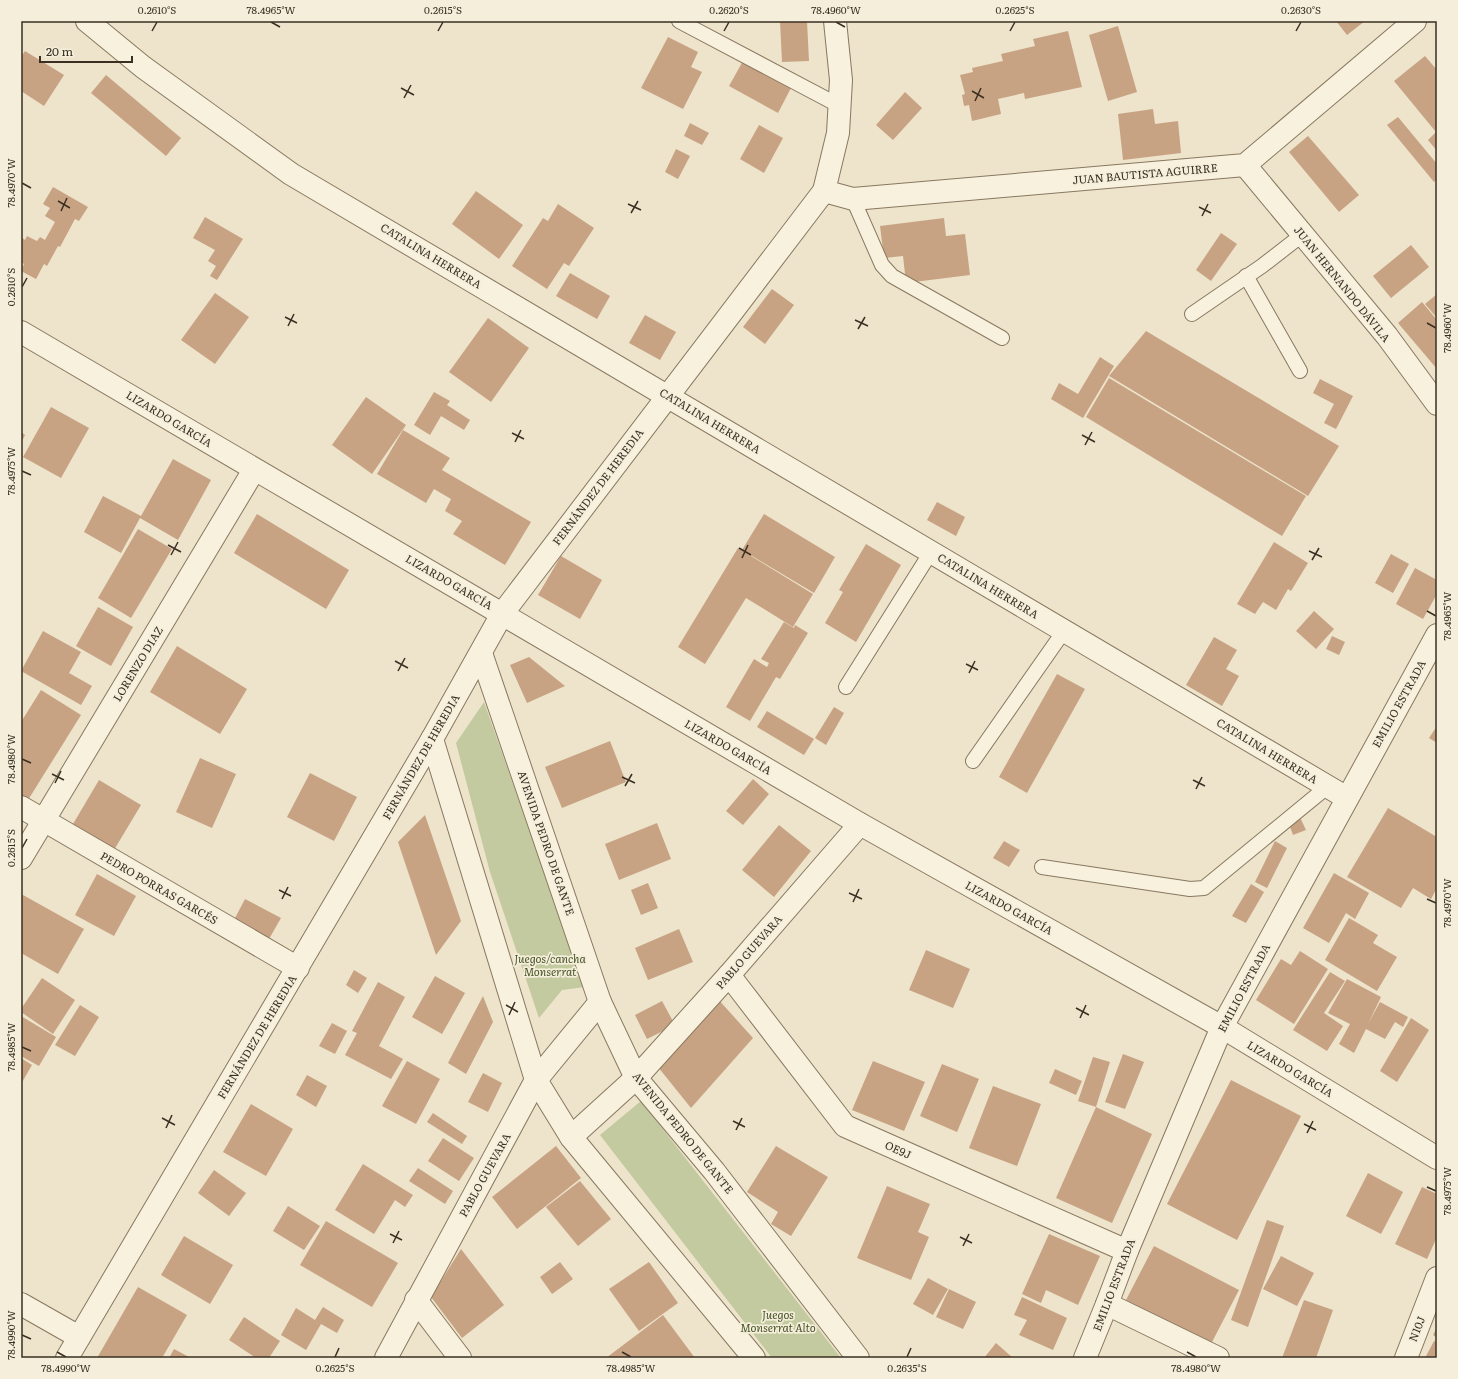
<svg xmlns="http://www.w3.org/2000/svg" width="1458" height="1379" viewBox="0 0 1458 1379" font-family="Literata,serif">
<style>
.green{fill:#c3ca9f}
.building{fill:#c8a383}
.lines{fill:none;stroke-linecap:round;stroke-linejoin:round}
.service-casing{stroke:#897860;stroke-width:16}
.minor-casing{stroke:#897860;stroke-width:24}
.service{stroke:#f7f1de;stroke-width:14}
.minor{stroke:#f7f1de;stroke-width:22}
.ticks{fill:none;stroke:#3a2f22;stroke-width:1.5}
.labels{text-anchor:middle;stroke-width:3.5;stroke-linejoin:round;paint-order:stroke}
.street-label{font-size:11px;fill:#3a2f22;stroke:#f4eeda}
.park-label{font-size:11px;font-style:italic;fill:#48552a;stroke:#f4eeda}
.neatline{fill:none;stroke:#3a2f22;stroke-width:1.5}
.ticks-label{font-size:10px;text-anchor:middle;fill:#3a2f22}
</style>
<rect width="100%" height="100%" fill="#ede4cb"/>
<g class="green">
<path d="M484,702L585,987L562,990L539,1018L490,872L456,743Z"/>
<path d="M641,1101L841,1358H772L600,1135Z"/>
</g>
<g class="building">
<path d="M780,21H807L809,61L782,62Z"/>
<path d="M1336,21H1365L1347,35Z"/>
<path d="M1118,26L1137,92L1108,101L1089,35Z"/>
<path d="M1068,31L1082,87L1025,99L1024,93L998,99L1001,114L972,121L969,105L964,106L962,95L965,94L960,75L973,72L972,68L1003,61L1001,54L1035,46L1033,39Z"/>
<path d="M668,37L698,52L691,67L702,72L683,109L641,88Z"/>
<path d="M25,51L64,75L44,106L21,91V57Z"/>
<path d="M1425,56L1437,70V151L1428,140L1436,132L1394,81Z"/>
<path d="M743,61L791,88L778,113L729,86Z"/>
<path d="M106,75L181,138L166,156L91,93Z"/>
<path d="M905,92L922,108L893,140L876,125Z"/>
<path d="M1153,109L1155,124L1178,121L1181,153L1123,160L1118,114Z"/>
<path d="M1398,117L1437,164V179L1434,182L1387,125Z"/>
<path d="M690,123L709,133L702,145L684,136Z"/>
<path d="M759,125L783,138L764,173L740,159Z"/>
<path d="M1308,136L1359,195L1339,212L1289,152Z"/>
<path d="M676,149L690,156L678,179L665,172Z"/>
<path d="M53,187L88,207L79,221L75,219L60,247L58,246L47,266L44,264L36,279L21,271L24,264L21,262V239L22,238L25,240L27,236L37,241L40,237L45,240L55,222L45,216L50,208L43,204Z"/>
<path d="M476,191L523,225L499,259L452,224Z"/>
<path d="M558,204L594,228L569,266L564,263L547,289L512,266L543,218L548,221Z"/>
<path d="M205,217L243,239L217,280L210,276L216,266L208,261L215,250L193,238Z"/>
<path d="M944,218L946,236L965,234L970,275L906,283L903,256L884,258L880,226Z"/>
<path d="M1221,233L1237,244L1211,281L1196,270Z"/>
<path d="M1411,245L1429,267L1391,298L1373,276Z"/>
<path d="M570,273L610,296L597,319L556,296Z"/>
<path d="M772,289L794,305L765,344L743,327Z"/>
<path d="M215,293L249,317L215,364L181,340Z"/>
<path d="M1437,294V318L1425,304Z"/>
<path d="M1422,302L1437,320V369L1398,323Z"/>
<path d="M645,315L676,332L660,360L629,343Z"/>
<path d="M488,318L529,348L491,402L449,372Z"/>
<path d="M1146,331L1339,446L1308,496L1109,376Z"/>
<path d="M1100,357L1114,366L1083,418L1051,399L1059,383L1078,394Z"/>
<path d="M1109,378L1306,496L1282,536L1086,417Z"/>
<path d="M1320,379L1353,396L1336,429L1324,423L1334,404L1313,393Z"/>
<path d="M434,392L450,401L447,405L470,420L464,430L441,416L430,435L414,425Z"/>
<path d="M366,397L406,425L372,474L332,445Z"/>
<path d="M51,407L89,428L61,478L23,457Z"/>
<path d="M403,430L450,458L442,470L531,522L505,565L453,534L462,521L445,511L451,499L434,489L426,503L377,474Z"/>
<path d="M21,432L25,435L21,443Z"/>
<path d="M173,459L211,480L178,540L140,518L121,553L84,532L103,496L141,516Z"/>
<path d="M937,502L965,517L956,536L927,520Z"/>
<path d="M257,514L349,570L326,609L234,553Z"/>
<path d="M764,514L835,557L814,593L742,550Z"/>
<path d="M138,529L172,549L131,618L98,598Z"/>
<path d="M1274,542L1308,563L1291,591L1288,589L1276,610L1263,602L1255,614L1237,604Z"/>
<path d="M866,544L901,565L856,642L825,623L843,592L839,590Z"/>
<path d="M738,548L813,594L793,627L746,598L705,664L678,647Z"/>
<path d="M1391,554L1409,564L1393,593L1375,583Z"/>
<path d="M561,556L602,580L580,619L538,595Z"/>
<path d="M1415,568L1437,580V594L1423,619L1396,604Z"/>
<path d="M98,607L133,627L111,666L76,646Z"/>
<path d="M1314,611L1334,629L1316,649L1296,631Z"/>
<path d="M784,622L794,628L795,625L808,633L780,679L776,677L750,721L726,707L754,659L767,667L764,673L769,663L761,659Z"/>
<path d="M43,631L81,652L69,673L92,686L81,705L21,671Z"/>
<path d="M1332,636L1345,642L1339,655L1326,649Z"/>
<path d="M1214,637L1237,650L1226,669L1239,676L1222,706L1186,685Z"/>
<path d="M177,646L247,689L220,734L150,692Z"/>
<path d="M529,657L565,686L527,703L510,665Z"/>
<path d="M1057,674L1085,689L1027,793L999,777Z"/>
<path d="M41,690L81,715L28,800L21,795V722Z"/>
<path d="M834,707L844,713L826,745L815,738Z"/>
<path d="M767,711L814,739L804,755L757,727Z"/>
<path d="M1437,726V743L1429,738Z"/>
<path d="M610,741L626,782L562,808L545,767Z"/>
<path d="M200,758L236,774L212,828L176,812Z"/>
<path d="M310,773L357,797L334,841L287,817Z"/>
<path d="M753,779L769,794L743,825L726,811Z"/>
<path d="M99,780L141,805L114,850L73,824Z"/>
<path d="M1388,808L1437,837V888L1431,899L1413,888L1401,908L1347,877Z"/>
<path d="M1298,813L1306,830L1293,835L1288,821Z"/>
<path d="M425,815L461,921L436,955L398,842Z"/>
<path d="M657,823L671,859L619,880L605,844Z"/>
<path d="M779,825L811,851L774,897L742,870Z"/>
<path d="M1004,841L1020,850L1009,867L993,858Z"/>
<path d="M1275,841L1287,848L1267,888L1255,882Z"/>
<path d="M1334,873L1369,893L1355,919L1346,913L1329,943L1303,928Z"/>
<path d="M97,874L136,896L114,936L75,915Z"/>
<path d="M648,883L658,908L641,915L631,890Z"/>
<path d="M1251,884L1264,892L1246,923L1232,916Z"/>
<path d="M23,895L84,929L58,974L21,953V898Z"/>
<path d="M245,899L281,918L269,939L234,920Z"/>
<path d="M1349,918L1378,935L1373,943L1397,957L1377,991L1325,960Z"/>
<path d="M679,929L693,962L648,980L635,948Z"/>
<path d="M926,950L970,969L953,1008L909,990Z"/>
<path d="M1300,951L1328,969L1294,1024L1256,1000L1281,959L1291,965Z"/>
<path d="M354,970L367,978L358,993L346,985Z"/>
<path d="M1330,972L1345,981L1324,1013L1343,1026L1327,1051L1293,1030Z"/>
<path d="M435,976L465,993L442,1034L412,1017Z"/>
<path d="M42,978L75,1000L53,1034L21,1012V1009Z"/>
<path d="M1347,979L1381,997L1368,1024L1380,1002L1408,1017L1403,1027L1395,1022L1385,1039L1366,1029L1354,1053L1339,1044L1350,1024L1328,1013Z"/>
<path d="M378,982L405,997L379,1046L403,1059L391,1079L345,1055L357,1033L352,1031Z"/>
<path d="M483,996L493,1022L466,1074L448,1063Z"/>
<path d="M717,998L753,1038L691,1108L658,1067Z"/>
<path d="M662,1001L675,1025L647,1039L635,1015Z"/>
<path d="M80,1005L99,1017L75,1056L55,1045Z"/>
<path d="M21,1016L56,1037L39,1066L21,1056Z"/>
<path d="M1411,1018L1429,1030L1397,1082L1380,1071Z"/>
<path d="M332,1023L347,1031L335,1054L319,1046Z"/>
<path d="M1123,1054L1144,1062L1125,1109L1105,1102Z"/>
<path d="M1093,1057L1110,1062L1096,1107L1078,1101Z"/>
<path d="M21,1058L32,1065L21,1084Z"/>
<path d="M407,1061L440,1079L416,1124L382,1106Z"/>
<path d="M873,1061L925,1082L904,1131L852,1110Z"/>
<path d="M942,1064L979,1079L957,1132L920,1116Z"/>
<path d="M1055,1069L1082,1081L1076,1095L1049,1083Z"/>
<path d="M483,1073L502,1083L488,1112L468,1102Z"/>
<path d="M307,1075L327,1086L316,1107L296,1095Z"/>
<path d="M1231,1080L1301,1116L1237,1240L1167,1204Z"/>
<path d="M993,1086L1041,1104L1017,1166L969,1148Z"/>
<path d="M251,1104L293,1129L266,1176L223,1152Z"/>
<path d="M1096,1107L1152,1134L1112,1223L1056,1198Z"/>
<path d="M433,1113L467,1136L462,1144L427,1122Z"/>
<path d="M443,1138L474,1158L459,1181L428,1161Z"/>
<path d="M556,1146L581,1178L517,1229L492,1197Z"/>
<path d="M776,1146L828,1177L791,1236L771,1224L778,1212L747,1192Z"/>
<path d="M363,1164L413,1195L405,1207L395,1200L374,1234L335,1210Z"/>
<path d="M418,1168L453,1191L445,1204L409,1181Z"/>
<path d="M214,1170L246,1193L229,1216L198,1193Z"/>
<path d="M1368,1173L1403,1192L1381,1234L1346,1216Z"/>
<path d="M580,1181L611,1219L578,1246L546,1207Z"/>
<path d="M887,1186L930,1204L918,1232L929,1237L911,1280L857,1258Z"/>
<path d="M1422,1187L1437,1194V1237L1427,1259L1395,1244Z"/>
<path d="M288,1206L320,1226L304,1250L273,1231Z"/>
<path d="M1267,1220L1284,1226L1248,1327L1231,1320Z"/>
<path d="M326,1221L398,1263L372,1307L300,1265Z"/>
<path d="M1049,1234L1100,1256L1078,1305L1046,1290L1041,1303L1022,1294Z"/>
<path d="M184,1236L233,1265L210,1304L161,1275Z"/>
<path d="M1154,1246L1239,1290L1211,1344L1126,1300Z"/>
<path d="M461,1249L504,1305L462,1338L431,1297Z"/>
<path d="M1281,1256L1314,1273L1297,1306L1263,1289Z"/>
<path d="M560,1262L573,1279L552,1294L540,1277Z"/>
<path d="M649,1262L678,1303L639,1331L609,1289Z"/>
<path d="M928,1278L948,1289L933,1315L913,1304Z"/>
<path d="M138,1287L187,1315L162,1358H97Z"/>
<path d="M949,1289L976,1302L963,1329L936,1317Z"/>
<path d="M1022,1297L1067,1318L1053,1350L1019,1335L1027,1320L1014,1315Z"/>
<path d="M1304,1300L1333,1310L1316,1358H1282Z"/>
<path d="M323,1307L344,1320L337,1333L321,1324L306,1350L281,1335L296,1308L315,1320Z"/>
<path d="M663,1315L695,1358H606Z"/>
<path d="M244,1317L280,1341L269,1358H256L229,1340Z"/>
<path d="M1437,1327V1338L1433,1335Z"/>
<path d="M1434,1341L1437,1342V1358H1425Z"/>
<path d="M996,1343L1013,1358H984Z"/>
<path d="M174,1349L191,1358H169Z"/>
</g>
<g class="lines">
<g class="service-casing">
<g id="service">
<path d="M679,21L840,106"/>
<path d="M853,199L882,265L892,276L1002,338"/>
<path d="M1246,276L1300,371"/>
<path d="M1192,314L1262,266L1302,235"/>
<path d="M846,687L931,552"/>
<path d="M973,761L1064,631"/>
<path d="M1042,867L1190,889L1204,888L1327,787"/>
</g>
</g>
<g class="minor-casing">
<g id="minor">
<path d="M87,21L143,67L291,174L1347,798"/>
<path d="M1245,165L1387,336L1437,404"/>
<path d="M824,191L853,199L1245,165L1415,21"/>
<path d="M21,332L860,824L1222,1027L1437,1158"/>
<path d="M481,653L600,1002L636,1078L714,1171L858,1358"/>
<path d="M432,739L536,1080L571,1137L754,1358"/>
<path d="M21,807L298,968"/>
<path d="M21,858L254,470"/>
<path d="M729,975L845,1126L1127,1251"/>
<path d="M571,1137L636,1078L729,975L860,824"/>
<path d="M416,1300L460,1358"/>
<path d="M21,1304L79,1337"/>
<path d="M1107,1304L1218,1358"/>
<path d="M67,1358L432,739L502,614L824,191L838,133L841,80L835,21"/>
<path d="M386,1358L536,1080L600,1002"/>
<path d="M1085,1358L1107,1304L1127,1251L1222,1027L1437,635"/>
<path d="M1406,1358L1437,1278"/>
</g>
</g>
<use href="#service" class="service"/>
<use href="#minor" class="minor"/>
</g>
<path class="ticks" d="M271,22L280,27M836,22L845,27M152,31L157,22M438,31L443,22M724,31L729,22M1010,31L1015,22M1296,31L1301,22M401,88L414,95M972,91L984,98M404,98L411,85M975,101L981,88M22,183L31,188M58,201L70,208M628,204L641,210M1199,207L1211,213M61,211L67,198M631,213L638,201M1202,216L1208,204M22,287L27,278M285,317L297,323M855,320L868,326M1427,323L1436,328M288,326L294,314M858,329L865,317M512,433L524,439M1082,435L1095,442M515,442L521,430M1085,445L1092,432M22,471L31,475M168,545L181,552M739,548L751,555M1309,551L1322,557M171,555L178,542M742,558L748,545M1312,560L1319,548M1427,611L1436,616M395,661L408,668M966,664L978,670M398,671L405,658M969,673L975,661M22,759L31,763M52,774L64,780M622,777L635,783M1193,780L1205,786M55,783L61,771M625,786L632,774M1196,789L1202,777M22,848L27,839M279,890L291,896M849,893L862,899M282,899L288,887M1427,899L1436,903M853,902L859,889M506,1005L518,1012M1076,1008L1089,1015M509,1015L515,1002M1080,1018L1086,1005M22,1047L31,1051M162,1118L175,1125M733,1121L745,1127M1304,1124L1316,1130M166,1128L172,1115M736,1130L742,1118M1307,1133L1313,1121M1427,1187L1436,1191M390,1234L402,1240M960,1237L972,1243M393,1243L399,1231M963,1246L969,1234M22,1335L31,1339M57,1352L66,1357M622,1352L631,1357M1187,1352L1196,1357M335,1357L339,1348M907,1357L911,1348"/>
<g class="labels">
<g class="street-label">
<text transform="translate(1145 174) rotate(-5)" y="4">JUAN BAUTISTA AGUIRRE</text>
<text transform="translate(431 256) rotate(31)" y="4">CATALINA HERRERA</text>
<text transform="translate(1342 284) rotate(51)" y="4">JUAN HERNANDO DÁVILA</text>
<text transform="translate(169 419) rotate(31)" y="4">LIZARDO GARCÍA</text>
<text transform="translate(710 421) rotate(31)" y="4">CATALINA HERRERA</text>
<text transform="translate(598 487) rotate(-53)" y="4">FERNÁNDEZ DE HEREDIA</text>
<text transform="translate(449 582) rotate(30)" y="4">LIZARDO GARCÍA</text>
<text transform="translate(988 586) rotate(31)" y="4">CATALINA HERRERA</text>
<text transform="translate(138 664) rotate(-59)" y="4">LORENZO DIAZ</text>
<text transform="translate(1399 704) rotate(-61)" y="4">EMILIO ESTRADA</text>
<text transform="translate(728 747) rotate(30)" y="4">LIZARDO GARCÍA</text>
<text transform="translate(1267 751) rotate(31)" y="4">CATALINA HERRERA</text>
<text transform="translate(421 757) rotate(-60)" y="4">FERNÁNDEZ DE HEREDIA</text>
<text transform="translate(546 843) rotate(71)" y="4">AVENIDA PEDRO DE GANTE</text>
<text transform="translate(159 888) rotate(30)" y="4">PEDRO PORRAS GARCÉS</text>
<text transform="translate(1009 908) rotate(29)" y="4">LIZARDO GARCÍA</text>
<text transform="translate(749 952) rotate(-49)" y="4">PABLO GUEVARA</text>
<text transform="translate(1244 988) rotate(-62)" y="4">EMILIO ESTRADA</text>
<text transform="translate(257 1037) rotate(-59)" y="4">FERNÁNDEZ DE HEREDIA</text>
<text transform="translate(1290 1069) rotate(31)" y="4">LIZARDO GARCÍA</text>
<text transform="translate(683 1133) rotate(51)" y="4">AVENIDA PEDRO DE GANTE</text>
<text transform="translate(898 1150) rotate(24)" y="4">OE9J</text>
<text transform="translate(485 1175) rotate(-61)" y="4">PABLO GUEVARA</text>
<text transform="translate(1114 1285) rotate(-69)" y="4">EMILIO ESTRADA</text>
<text transform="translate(1417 1329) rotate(-69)" y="4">N10J</text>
</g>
<g class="park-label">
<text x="550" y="963">Juegos/cancha<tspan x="550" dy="13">Monserrat</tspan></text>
<text x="778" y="1319">Juegos<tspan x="778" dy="13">Monserrat Alto</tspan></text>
</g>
</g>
<rect width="1458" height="1379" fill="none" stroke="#f4eeda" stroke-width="44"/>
<path d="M40 56v6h92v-6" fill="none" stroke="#3a2f22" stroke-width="2"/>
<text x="46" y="56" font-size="12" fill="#3a2f22" stroke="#f4eeda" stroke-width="3" paint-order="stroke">20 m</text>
<rect x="22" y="22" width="1414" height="1335" class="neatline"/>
<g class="ticks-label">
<text x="157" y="14">0.2610°S</text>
<text x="271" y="14">78.4965°W</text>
<text x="443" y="14">0.2615°S</text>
<text x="729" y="14">0.2620°S</text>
<text x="836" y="14">78.4960°W</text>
<text x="1015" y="14">0.2625°S</text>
<text x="1301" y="14">0.2630°S</text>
<text transform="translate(11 183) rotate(-90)" y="4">78.4970°W</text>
<text transform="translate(11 287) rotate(-90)" y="4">0.2610°S</text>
<text transform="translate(1447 328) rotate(-90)" y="4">78.4960°W</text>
<text transform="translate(11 471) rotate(-90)" y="4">78.4975°W</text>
<text transform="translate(1447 616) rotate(-90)" y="4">78.4965°W</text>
<text transform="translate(11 759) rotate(-90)" y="4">78.4980°W</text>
<text transform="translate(11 848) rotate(-90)" y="4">0.2615°S</text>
<text transform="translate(1447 903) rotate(-90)" y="4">78.4970°W</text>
<text transform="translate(11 1047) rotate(-90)" y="4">78.4985°W</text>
<text transform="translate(1447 1191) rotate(-90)" y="4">78.4975°W</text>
<text transform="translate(11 1335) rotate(-90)" y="4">78.4990°W</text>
<text x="66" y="1372">78.4990°W</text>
<text x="335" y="1372">0.2625°S</text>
<text x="631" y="1372">78.4985°W</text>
<text x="907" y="1372">0.2635°S</text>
<text x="1196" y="1372">78.4980°W</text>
</g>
</svg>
